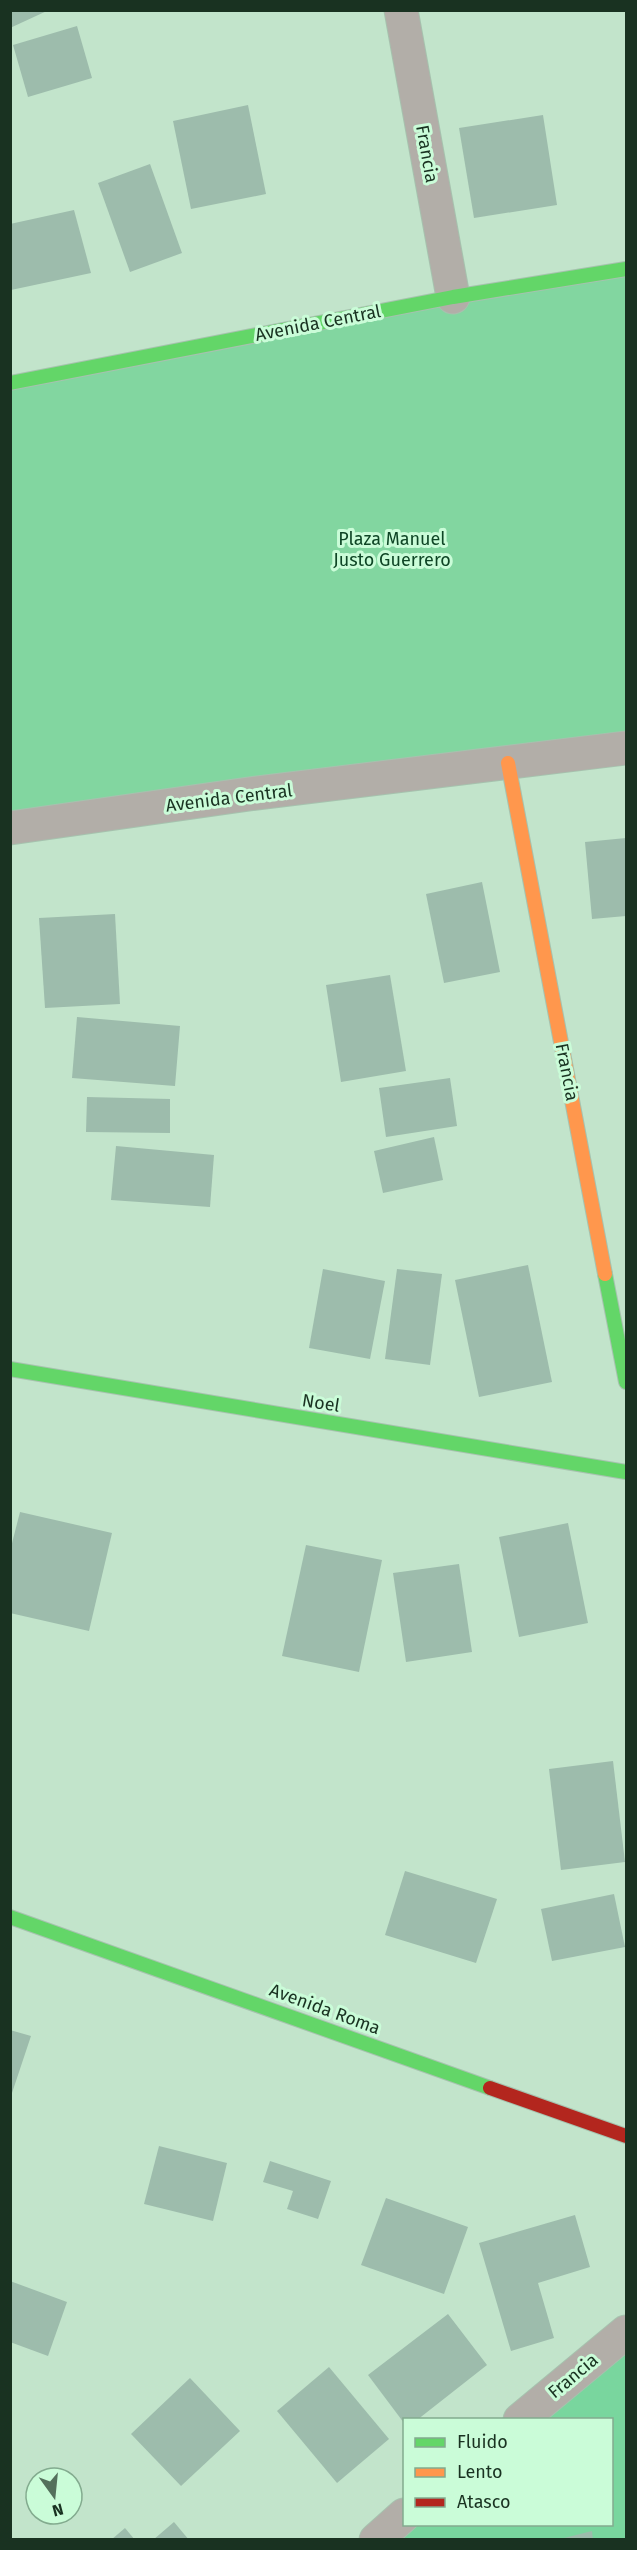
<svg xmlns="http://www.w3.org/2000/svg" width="637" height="2550" viewBox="0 0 637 2550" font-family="'Fira Sans',sans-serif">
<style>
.green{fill:#82d6a0}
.forest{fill:#79d69e}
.building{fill:#9dbcac}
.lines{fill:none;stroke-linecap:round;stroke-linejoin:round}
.street-casing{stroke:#a6c2ae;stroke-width:35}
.fast-casing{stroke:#a6c2ae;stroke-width:16}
.slow-casing{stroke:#a6c2ae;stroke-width:16}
.jam-casing{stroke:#a6c2ae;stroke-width:16}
.street{stroke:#b2aea8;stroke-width:33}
.fast{stroke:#63d668;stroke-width:14}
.slow{stroke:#ff974d;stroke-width:14}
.jam{stroke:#b3261e;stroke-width:14}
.labels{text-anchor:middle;stroke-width:6;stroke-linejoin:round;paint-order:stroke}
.street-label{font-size:18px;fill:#193221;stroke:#cafcd8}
.park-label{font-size:18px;fill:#0e4525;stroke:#cafcd8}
</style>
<rect width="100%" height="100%" fill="#c2e4cb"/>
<path class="green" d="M626,272V750L11,828V385Z"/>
<path class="forest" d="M626,2332V2539L376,2540L404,2524H612V2420L520,2419Z"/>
<g class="building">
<path d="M10,10H49L10,28Z"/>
<path d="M77,26L92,78L28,97L13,45Z"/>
<path d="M248,105L266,194L191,209L173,121Z"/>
<path d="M543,115L557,205L474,218L459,128Z"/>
<path d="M150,164L182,253L130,272L98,183Z"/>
<path d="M74,210L91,273L11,290L10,224Z"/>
<path d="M626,838V916L592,919L585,842Z"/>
<path d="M482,882L500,972L444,983L426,894Z"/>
<path d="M115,914L120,1004L45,1008L39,918Z"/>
<path d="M390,975L406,1071L341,1082L326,985Z"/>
<path d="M77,1017L180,1026L175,1086L72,1078Z"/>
<path d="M450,1078L457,1126L386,1137L379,1088Z"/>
<path d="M87,1097L170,1099V1133L86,1132Z"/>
<path d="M434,1137L443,1180L383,1193L374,1151Z"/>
<path d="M116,1146L214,1155L210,1207L111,1200Z"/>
<path d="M528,1265L552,1382L479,1397L455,1280Z"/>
<path d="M323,1269L385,1281L370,1359L309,1348Z"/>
<path d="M397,1269L442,1274L430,1365L385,1359Z"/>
<path d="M20,1512L112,1533L89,1631L10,1613V1551Z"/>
<path d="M568,1523L588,1623L519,1637L499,1537Z"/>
<path d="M306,1545L382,1560L359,1672L282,1656Z"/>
<path d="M459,1564L472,1652L406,1662L393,1573Z"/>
<path d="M613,1761L625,1862L561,1870L549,1769Z"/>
<path d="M405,1871L497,1899L476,1963L385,1935Z"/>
<path d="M614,1894L625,1947L552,1961L541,1909Z"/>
<path d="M10,2030L31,2036L11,2096H10Z"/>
<path d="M159,2146L227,2163L213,2221L144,2204Z"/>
<path d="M270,2161L331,2181L318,2219L287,2209L293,2191L263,2182Z"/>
<path d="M386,2198L468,2227L444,2294L361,2265Z"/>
<path d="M575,2215L590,2267L538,2283L554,2338L511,2351L479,2243Z"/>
<path d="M10,2281L67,2302L48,2356L10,2342Z"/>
<path d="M448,2314L487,2365L417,2420H404V2423L368,2375Z"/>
<path d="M329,2367L389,2439L337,2483L277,2411Z"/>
<path d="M190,2378L240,2431L181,2486L131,2434Z"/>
<path d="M174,2522L189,2540H153Z"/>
<path d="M125,2528L135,2540H111Z"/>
<path d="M592,2531L593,2540H560V2539Z"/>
</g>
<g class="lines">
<g class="street-casing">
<g id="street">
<path d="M401,10L453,297"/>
<path d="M10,828L249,794L626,748"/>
<path d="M520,2420L626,2332"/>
<path d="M376,2540L404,2515"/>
</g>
</g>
<g class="fast-casing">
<g id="fast">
<path d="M10,383L453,297L626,269"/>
<path d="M605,1274L626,1382"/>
<path d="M10,1369L626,1472"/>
<path d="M10,1917L490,2088"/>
</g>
</g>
<g class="slow-casing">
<path id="slow" d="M508,763L605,1274"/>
</g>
<g class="jam-casing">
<path id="jam" d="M490,2088L626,2136"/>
</g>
<use href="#street" class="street"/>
<use href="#fast" class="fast"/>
<use href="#slow" class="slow"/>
<use href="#jam" class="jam"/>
</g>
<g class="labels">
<g class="street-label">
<text transform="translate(427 154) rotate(80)" y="6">Francia</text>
<text transform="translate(318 323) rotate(-11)" y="6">Avenida Central</text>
<text transform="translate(229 798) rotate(-7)" y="6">Avenida Central</text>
<text transform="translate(567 1072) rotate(79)" y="6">Francia</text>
<text transform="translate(321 1403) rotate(9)" y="6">Noel</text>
<text transform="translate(325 2009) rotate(20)" y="6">Avenida Roma</text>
<text transform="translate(573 2376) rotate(-40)" y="6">Francia</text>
</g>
<g class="park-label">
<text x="392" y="545">Plaza Manuel<tspan x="392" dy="21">Justo Guerrero</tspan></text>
</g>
</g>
<rect width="637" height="2550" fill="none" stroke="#193221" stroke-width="24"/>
<rect x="403" y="2418" width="210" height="108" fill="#cafcd8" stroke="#83ab8f" stroke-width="1.5"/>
<rect x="415" y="2438" width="30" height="9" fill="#63d668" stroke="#83ab8f" stroke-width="1.5"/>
<text x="457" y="2448" font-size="18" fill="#193221">Fluido</text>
<rect x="415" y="2468" width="30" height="9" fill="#ff974d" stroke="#83ab8f" stroke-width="1.5"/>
<text x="457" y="2478" font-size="18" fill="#193221">Lento</text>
<rect x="415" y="2498" width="30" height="9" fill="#b3261e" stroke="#83ab8f" stroke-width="1.5"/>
<text x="457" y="2508" font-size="18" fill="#193221">Atasco</text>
<g transform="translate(54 2496) rotate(165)"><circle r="28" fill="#cafcd8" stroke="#83ab8f" stroke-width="1.5"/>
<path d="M0-4.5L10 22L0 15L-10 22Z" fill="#54705c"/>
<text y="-9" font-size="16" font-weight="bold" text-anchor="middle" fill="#193221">N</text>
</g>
</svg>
